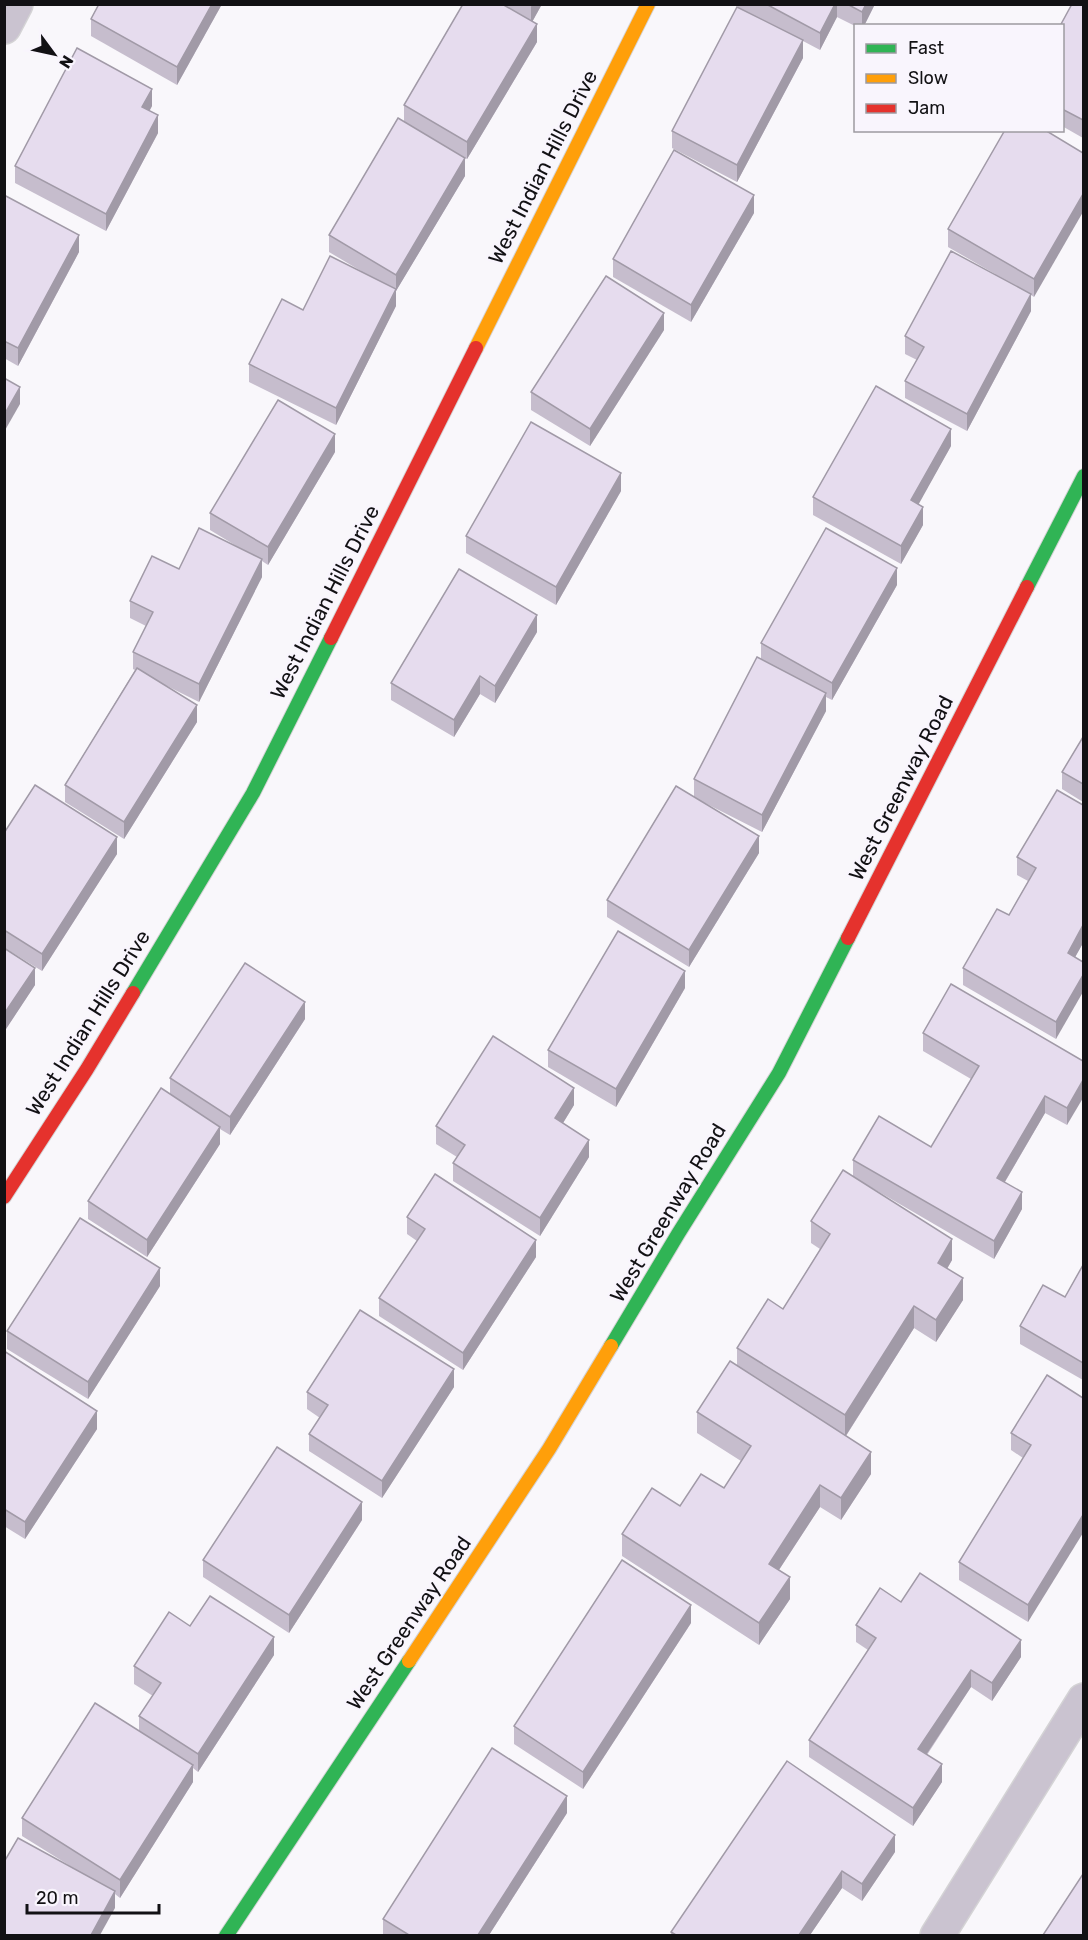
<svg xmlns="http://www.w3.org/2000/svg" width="1088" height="1940" viewBox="0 0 1088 1940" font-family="Rubik,sans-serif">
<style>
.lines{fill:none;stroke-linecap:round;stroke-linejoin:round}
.street-casing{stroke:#d4d3d5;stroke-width:36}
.fast-casing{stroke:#d4d3d5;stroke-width:16}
.slow-casing{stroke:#d4d3d5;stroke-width:16}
.jam-casing{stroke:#d4d3d5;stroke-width:16}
.street{stroke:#cac3d0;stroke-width:33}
.fast{stroke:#30b455;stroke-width:14}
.slow{stroke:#ff9f0a;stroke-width:14}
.jam{stroke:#e5322d;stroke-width:14}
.wall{fill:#c6bdcd}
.shaded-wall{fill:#a19aa7}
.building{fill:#e6dcee;stroke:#a19aa7;stroke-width:1.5}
.labels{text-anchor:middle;stroke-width:4.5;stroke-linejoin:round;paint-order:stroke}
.street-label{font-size:21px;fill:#121114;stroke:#f9f5fd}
</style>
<rect width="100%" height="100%" fill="#f9f7fb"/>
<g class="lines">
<g class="street-casing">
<g id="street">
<path d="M4,27L16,4"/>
<path d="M937,1936L1084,1700"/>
</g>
</g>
<g class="fast-casing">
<g id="fast">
<path d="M1027,587L1084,476"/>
<path d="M133,993L253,793L331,638"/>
<path d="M611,1346L678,1234L779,1073L848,938"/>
<path d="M226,1936L409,1661"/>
</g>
</g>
<g class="slow-casing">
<g id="slow">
<path d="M476,348L648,4"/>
<path d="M409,1661L549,1449L611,1346"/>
</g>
</g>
<g class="jam-casing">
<g id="jam">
<path d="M331,638L476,348"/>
<path d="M848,938L1027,587"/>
<path d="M4,1197L87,1069L133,993"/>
</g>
</g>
<use href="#street" class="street"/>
<use href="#fast" class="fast"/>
<use href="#slow" class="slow"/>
<use href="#jam" class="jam"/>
</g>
<g class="wall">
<path d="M99,4H222L177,85L91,36V19Z"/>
<path d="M463,4H542L532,22L537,42L467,159L465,158V176L396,291V306L336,425L249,382V364L303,310L361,271L329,252V235L404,122V105Z"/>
<path d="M738,4H875L864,26H855L837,17L820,50L803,41V58L737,182L672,148V131L738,7Z"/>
<path d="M1083,4V138L1062,126V26Z"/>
<path d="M152,106L149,111L158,133L106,231L15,183V166Z"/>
<path d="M1045,130L1034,297L1031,295V311L967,431L905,398V381L917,360L905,354V336L995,274L948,247V229Z"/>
<path d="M4,195L79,252L18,366L4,358Z"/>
<path d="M754,213L691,322L613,277V259Z"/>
<path d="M664,330L590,446L531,410V392Z"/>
<path d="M951,446L918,504L923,525L901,564L813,515V497Z"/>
<path d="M335,452L268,565L262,561V577L199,702L165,685L197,722L124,839L65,802V785L135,670L133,669V652L146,626L130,618V601L179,569L243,550L210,530V513Z"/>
<path d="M621,491L556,605L466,553V536Z"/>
<path d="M897,585L832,700L826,697V711L762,832L701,801L759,853L689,967L607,917V900L694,796V779L761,660V643Z"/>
<path d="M537,632L495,703L480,694L454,737L391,700V683Z"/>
<path d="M1083,737V802L1062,789V772Z"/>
<path d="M1083,805V943L1075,957L1056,1039L963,985V968L1009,915L1028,881L1017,875V857Z"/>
<path d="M4,833L117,854L42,971L8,950L35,985L4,1032Z"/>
<path d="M685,988L616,1107L548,1067V1050Z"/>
<path d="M305,1019L230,1135L220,1129V1144L147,1257L88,1219V1201L170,1094V1078Z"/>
<path d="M923,1033L1083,1061L1067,1125L1045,1113L1005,1182L1022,1209L994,1259L867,1185L952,1260L947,1269L963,1300L936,1342L914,1328L846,1436L871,1474L841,1520L820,1507L779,1570L790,1599L759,1645L622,1556V1534L680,1506L724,1488L741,1461L697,1433V1412L737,1365V1348L783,1309L820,1249L811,1243V1221L853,1176V1160L931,1147L971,1079L923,1051Z"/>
<path d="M574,1105L563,1123L589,1157L540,1236L453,1181V1163L457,1157L436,1144V1126Z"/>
<path d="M407,1217L536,1257L463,1370L379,1316V1298L417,1241L407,1234Z"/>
<path d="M1083,1265V1380L1020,1344V1326L1065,1297Z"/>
<path d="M160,1286L88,1399L7,1349V1331Z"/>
<path d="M4,1351L97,1429L25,1539L4,1526Z"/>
<path d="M454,1387L382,1498L309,1451V1434L320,1418L307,1409V1392Z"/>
<path d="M1083,1398L1028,1622L959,1580V1562L1023,1458L1011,1450V1433Z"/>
<path d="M362,1520L289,1633L203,1577V1560Z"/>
<path d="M901,1602L1021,1657L992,1701L971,1687L927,1755L942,1782L913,1826L809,1757V1740L868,1650L856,1642V1625Z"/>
<path d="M691,1623L583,1789L514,1744V1726Z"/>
<path d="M190,1626L274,1655L198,1772L193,1768V1782L120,1898L115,1894V1908L75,1869L22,1836V1818L139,1731V1716L153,1696L134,1684V1666Z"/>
<path d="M567,1813L489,1935H383V1919Z"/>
<path d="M895,1852L862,1901L842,1888L810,1935H671V1932Z"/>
</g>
<g class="shaded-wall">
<path d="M212,4H222L177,85V67Z"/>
<path d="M532,4H542L531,24V7Z"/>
<path d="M835,4H837V17L820,50V33Z"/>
<path d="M866,4H875L864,26H862V12Z"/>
<path d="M537,24V42L467,159V142Z"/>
<path d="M803,40V58L737,182V165Z"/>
<path d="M152,89V106L142,125V107Z"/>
<path d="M158,115V133L106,231V214Z"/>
<path d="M465,158V176L396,291V306L336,425V408L396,290V275Z"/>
<path d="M1083,194V212L1034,297V279Z"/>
<path d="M754,195V213L691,322V305Z"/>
<path d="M79,235V252L18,366V348Z"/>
<path d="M1031,294V311L967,431V414Z"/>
<path d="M664,313V330L590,446V429Z"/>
<path d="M20,387V404L4,432V415Z"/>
<path d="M951,429V446L911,518V500Z"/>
<path d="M335,434V452L268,565V547Z"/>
<path d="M621,473V491L556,605V587Z"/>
<path d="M923,507V525L901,564V546Z"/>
<path d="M262,559V577L199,702V684Z"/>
<path d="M897,568V585L832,700V683Z"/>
<path d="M537,615V632L495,703V686Z"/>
<path d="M480,676V694L454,737V720Z"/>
<path d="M826,693V711L762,832V815Z"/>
<path d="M197,705V722L124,839V822Z"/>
<path d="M759,836V853L689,967V950Z"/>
<path d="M117,837V854L42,971V954Z"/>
<path d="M1083,925V943L1068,970V953Z"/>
<path d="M35,968V985L4,1032V1014Z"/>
<path d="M685,971V988L616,1107V1089Z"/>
<path d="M1083,975V992L1056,1039V1022Z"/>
<path d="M305,1002V1019L230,1135V1117Z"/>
<path d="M1083,1080V1098L1067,1125V1108Z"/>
<path d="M574,1088V1105L555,1136V1118Z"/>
<path d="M1045,1096V1113L997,1195V1178Z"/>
<path d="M220,1127V1144L147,1257V1240Z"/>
<path d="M589,1140V1157L540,1236V1218Z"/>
<path d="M1022,1192V1209L994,1259V1241Z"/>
<path d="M952,1239V1260L938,1284V1263Z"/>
<path d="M536,1240V1257L463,1370V1353Z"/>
<path d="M160,1268V1286L88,1399V1382Z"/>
<path d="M963,1278V1300L936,1342V1320Z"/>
<path d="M914,1306V1328L845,1437V1415Z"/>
<path d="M454,1369V1387L382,1498V1481Z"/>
<path d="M97,1411V1429L25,1539V1522Z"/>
<path d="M871,1452V1474L841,1520V1498Z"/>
<path d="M820,1485V1507L769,1585V1564Z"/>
<path d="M362,1502V1520L289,1633V1615Z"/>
<path d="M1083,1515V1533L1028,1622V1605Z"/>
<path d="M790,1577V1599L759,1645V1623Z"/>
<path d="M691,1605V1623L583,1789V1772Z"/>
<path d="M274,1637V1655L198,1772V1754Z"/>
<path d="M1021,1640V1657L992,1701V1683Z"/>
<path d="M971,1670V1687L918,1767V1749Z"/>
<path d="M942,1764V1782L913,1826V1808Z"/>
<path d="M193,1765V1782L120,1898V1880Z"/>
<path d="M567,1796V1813L489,1935H478Z"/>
<path d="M895,1835V1852L862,1901V1884Z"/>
<path d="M842,1871V1888L810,1935H799Z"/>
<path d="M115,1891V1908L100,1935H91Z"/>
</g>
<g class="building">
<path d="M99,4H212L177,67L91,19Z"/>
<path d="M463,4H502L537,24L467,142L404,105Z"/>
<path d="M766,4H835L820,33Z"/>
<path d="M847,4H866L862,12Z"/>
<path d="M1072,4H1083V120L1062,109V26H1060Z"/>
<path d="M737,7L803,40L737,165L672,131Z"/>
<path d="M77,48L152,89L142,107L158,115L106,214L15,166Z"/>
<path d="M398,118L465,158L396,275L329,235Z"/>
<path d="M1005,130H1045L1083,153V194L1034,279L948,229Z"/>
<path d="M674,150L754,195L691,305L613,259Z"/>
<path d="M4,195L79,235L18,348L4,341Z"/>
<path d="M951,251L1031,294L967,414L905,381L924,347L905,336Z"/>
<path d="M330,256L396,289L336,408L249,364L282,299L303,310Z"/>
<path d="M606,276L664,313L590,429L531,392Z"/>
<path d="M4,378L20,387L4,415Z"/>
<path d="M876,386L951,429L911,500L923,507L901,546L813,497Z"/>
<path d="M278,400L335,434L268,547L210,513Z"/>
<path d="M531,422L621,473L556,587L466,536Z"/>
<path d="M199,528L262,559L199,684L133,652L153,612L130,601L152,556L179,569Z"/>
<path d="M826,528L897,568L832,683L761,643Z"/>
<path d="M459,569L537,615L495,686L480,676L454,720L391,683Z"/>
<path d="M757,657L826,693L762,815L694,779Z"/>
<path d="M137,668L197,705L124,822L65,785Z"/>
<path d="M1083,737V784L1062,772Z"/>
<path d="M35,785L117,837L42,954L4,930V833Z"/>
<path d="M676,786L759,836L689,950L607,900Z"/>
<path d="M1057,790L1083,805V925L1068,953L1083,962V975L1056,1022L963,968L997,909L1009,915L1036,868L1017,857Z"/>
<path d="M618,931L685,971L616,1089L548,1050Z"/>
<path d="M4,948L35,968L4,1014Z"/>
<path d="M245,963L305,1002L230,1117L170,1078Z"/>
<path d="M951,984L1083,1061V1080L1067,1108L1045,1096L997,1178L1022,1192L994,1241L853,1160L879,1116L931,1147L979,1066L923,1033Z"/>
<path d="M493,1036L574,1088L555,1118L589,1140L540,1218L453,1163L465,1145L436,1126Z"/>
<path d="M161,1088L220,1127L147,1240L88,1201Z"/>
<path d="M843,1170L952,1239L938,1263L963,1278L936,1320L914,1306L845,1415L737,1348L768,1299L783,1309L830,1234L811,1221Z"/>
<path d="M435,1174L536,1240L463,1353L379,1298L425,1229L407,1217Z"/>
<path d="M80,1218L160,1268L88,1382L7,1331Z"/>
<path d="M1083,1265V1363L1020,1326L1043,1285L1065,1297Z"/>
<path d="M360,1310L454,1369L382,1481L309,1434L328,1405L307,1392Z"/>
<path d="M4,1351L97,1411L25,1522L4,1509Z"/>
<path d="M730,1361L871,1452L841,1498L820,1485L769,1564L790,1577L759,1623L622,1534L652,1488L680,1506L701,1474L724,1488L751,1446L697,1412Z"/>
<path d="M1047,1375L1083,1398V1515L1028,1605L959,1562L1031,1445L1011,1433Z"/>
<path d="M277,1447L362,1502L289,1615L203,1560Z"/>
<path d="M622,1560L691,1605L583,1772L514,1726Z"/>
<path d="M920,1573L1021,1640L992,1683L971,1670L918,1749L942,1764L913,1808L809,1740L876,1638L856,1625L880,1588L901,1602Z"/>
<path d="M210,1596L274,1637L198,1754L139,1716L161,1683L134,1666L169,1612L190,1626Z"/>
<path d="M95,1703L193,1765L120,1880L22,1818Z"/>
<path d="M492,1748L567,1796L478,1935H409L383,1919Z"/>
<path d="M787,1761L895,1835L862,1884L842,1871L799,1935H676L671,1932Z"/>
<path d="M18,1838L115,1891L91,1935H4V1862Z"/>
<path d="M1083,1874V1935H1043Z"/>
</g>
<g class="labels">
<g class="street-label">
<text transform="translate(543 167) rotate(-63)" y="7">West Indian Hills Drive</text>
<text transform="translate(325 602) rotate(-63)" y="7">West Indian Hills Drive</text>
<text transform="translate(901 788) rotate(-63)" y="7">West Greenway Road</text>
<text transform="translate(88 1023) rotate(-58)" y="7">West Indian Hills Drive</text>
<text transform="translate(668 1213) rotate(-59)" y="7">West Greenway Road</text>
<text transform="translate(409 1623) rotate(-56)" y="7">West Greenway Road</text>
</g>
</g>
<rect width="1088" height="1940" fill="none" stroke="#121114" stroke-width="12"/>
<rect x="854" y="24" width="210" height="108" fill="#f9f5fd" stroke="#9d9aa0" stroke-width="1.5"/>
<rect x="866" y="44" width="30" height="9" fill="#30b455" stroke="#9d9aa0" stroke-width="1.5"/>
<text x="908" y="54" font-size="18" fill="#121114">Fast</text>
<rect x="866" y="74" width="30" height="9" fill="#ff9f0a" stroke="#9d9aa0" stroke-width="1.5"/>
<text x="908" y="84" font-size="18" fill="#121114">Slow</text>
<rect x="866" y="104" width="30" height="9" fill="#e5322d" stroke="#9d9aa0" stroke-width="1.5"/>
<text x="908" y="114" font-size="18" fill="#121114">Jam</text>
<g transform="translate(54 54) rotate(123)" stroke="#f9f5fd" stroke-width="4.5" paint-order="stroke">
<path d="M0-4.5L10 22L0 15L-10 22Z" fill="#121114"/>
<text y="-9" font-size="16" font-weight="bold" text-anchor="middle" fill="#121114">N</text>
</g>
<path d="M27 1904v9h132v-9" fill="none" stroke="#121114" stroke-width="3"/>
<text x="36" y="1904" font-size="18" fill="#121114" stroke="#f9f5fd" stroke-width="4.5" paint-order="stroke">20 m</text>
</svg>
